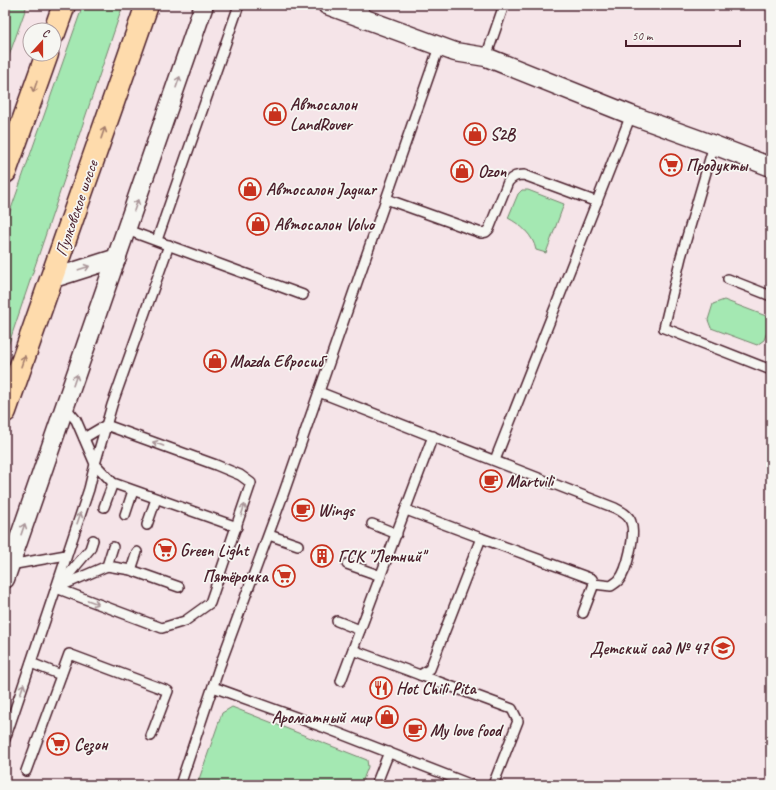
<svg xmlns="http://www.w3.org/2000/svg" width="776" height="790" viewBox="0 0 776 790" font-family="Caveat,sans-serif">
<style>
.green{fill:#a4e8b2;stroke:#77846e}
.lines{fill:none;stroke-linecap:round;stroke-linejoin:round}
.lane-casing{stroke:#4a1f2b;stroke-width:12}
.street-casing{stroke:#4a1f2b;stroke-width:21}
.primary-casing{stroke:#4a1f2b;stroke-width:25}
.lane{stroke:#f6f6f2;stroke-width:9}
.street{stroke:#f6f6f2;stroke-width:18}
.primary{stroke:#fedbac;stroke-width:22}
.oneway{stroke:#a99598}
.oneway2{stroke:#a47d6c}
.labels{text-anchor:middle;stroke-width:3.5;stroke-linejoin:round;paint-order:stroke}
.poi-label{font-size:17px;font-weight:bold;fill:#4a1f2b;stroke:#f6f6f2;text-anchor:start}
.street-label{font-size:17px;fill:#4a1f2b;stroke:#f6f6f2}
</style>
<rect width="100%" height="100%" fill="#f5e4e8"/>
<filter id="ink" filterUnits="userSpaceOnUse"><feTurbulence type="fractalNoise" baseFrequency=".025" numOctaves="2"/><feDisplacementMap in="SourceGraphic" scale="8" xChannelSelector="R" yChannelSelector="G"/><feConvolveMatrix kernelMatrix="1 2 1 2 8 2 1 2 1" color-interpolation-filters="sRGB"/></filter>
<g filter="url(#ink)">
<g class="green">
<path d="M5,5H27L5,67Z"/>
<path d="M83,5H123L5,355V226Z"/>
<path d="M522,190H528L564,204L546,253L536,250C533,235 521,225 508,218L518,194Z"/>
<path d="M724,300L766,316L770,324L764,340L757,345L711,328L708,320L713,304Z"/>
<path d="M232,707L367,760L368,767L361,785H197L222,713Z"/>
</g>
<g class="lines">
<g class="lane-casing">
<g id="lane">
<path d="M360,17L365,5"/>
<path d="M486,57L504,5"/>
<path d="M714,145L681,257L664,328L771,370"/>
<path d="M386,199L481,233L486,232L489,229L508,182C513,176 517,175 524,175L597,202"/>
<path d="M127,230L303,295"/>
<path d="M157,240L239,5"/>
<path d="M169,245L112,405L95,464L113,483L237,527"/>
<path d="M728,279L771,296"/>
<path d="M319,392L615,508C621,511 629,515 631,522C636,534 627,571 619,580C617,582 614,584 611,586L594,584L592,579L481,538"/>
<path d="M495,460L631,115"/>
<path d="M104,507L113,483"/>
<path d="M125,515L133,491"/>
<path d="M372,524L397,534"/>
<path d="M147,525L156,499"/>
<path d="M269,535L298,545"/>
<path d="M347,564L381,576"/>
<path d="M10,565L66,555"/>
<path d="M107,566L131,570L137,552"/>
<path d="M131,570L179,587"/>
<path d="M59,586L90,549L93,540"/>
<path d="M56,588L162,628L185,621L210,603L251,483L240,475L216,465L106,425L84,438"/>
<path d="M56,588L107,566L113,547"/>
<path d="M583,613L594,584"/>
<path d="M337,621L360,630"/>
<path d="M353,650L420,675L430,669L481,538L406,510"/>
<path d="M31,663L61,675"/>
<path d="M420,675L512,709L518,721L493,785"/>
<path d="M341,681L433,436"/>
<path d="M213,687L323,727L472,785"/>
<path d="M5,739L56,588L89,489L95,464L76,420L65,407"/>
<path d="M26,771L69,654L168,691L151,736"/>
<path d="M180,785L219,668L283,495L439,47"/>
<path d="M376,785L389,752"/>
</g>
</g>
<g class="street-casing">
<g id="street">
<path d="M327,5L455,52L486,57L631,115L714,145L771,167"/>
<path d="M51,279L117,258"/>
<path d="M5,579L204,5"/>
</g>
</g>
<g class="primary-casing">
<g id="primary">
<path d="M54,33L64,5"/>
<path d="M5,172L47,54"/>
<path d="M5,411L147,5"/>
</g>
</g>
<use href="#lane" class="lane"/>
<use href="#street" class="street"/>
<use href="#primary" class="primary"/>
</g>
<defs><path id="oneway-shaft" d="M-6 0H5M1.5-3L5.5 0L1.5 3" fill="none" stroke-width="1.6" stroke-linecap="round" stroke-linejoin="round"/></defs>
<g class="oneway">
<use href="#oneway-shaft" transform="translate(178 82) rotate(-71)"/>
<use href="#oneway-shaft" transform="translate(136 205) rotate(-71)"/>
<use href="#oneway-shaft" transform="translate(84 268) rotate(-18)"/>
<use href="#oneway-shaft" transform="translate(75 380) rotate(-71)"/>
<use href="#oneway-shaft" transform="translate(158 444) rotate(-160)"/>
<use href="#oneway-shaft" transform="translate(243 510) rotate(-72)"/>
<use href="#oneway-shaft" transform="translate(79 518) rotate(-71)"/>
<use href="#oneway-shaft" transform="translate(23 529) rotate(-71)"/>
<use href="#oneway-shaft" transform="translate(93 602) rotate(20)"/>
<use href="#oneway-shaft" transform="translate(22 689) rotate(-71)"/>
</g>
<g class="oneway2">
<use href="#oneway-shaft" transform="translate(35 87) rotate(109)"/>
<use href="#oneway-shaft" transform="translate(103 133) rotate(-71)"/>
<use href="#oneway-shaft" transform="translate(23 361) rotate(-71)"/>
</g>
</g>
<defs>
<g id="shop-ring" transform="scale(1.15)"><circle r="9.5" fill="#f6f6f2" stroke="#c8321e" stroke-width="1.5"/><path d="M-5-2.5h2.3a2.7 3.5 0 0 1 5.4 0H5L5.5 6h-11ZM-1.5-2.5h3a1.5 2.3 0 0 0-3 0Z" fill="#c8321e"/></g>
<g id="supermarket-ring" transform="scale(1.15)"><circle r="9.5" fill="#f6f6f2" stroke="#c8321e" stroke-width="1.5"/><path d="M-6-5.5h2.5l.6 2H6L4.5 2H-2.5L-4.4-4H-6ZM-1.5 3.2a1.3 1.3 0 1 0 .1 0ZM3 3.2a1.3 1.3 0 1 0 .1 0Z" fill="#c8321e"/></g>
<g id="cafe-ring" transform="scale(1.15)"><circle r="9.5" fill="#f6f6f2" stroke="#c8321e" stroke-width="1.5"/><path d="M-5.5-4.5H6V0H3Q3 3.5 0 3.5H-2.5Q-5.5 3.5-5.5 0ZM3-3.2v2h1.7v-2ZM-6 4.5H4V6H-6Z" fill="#c8321e"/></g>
<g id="building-ring" transform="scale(1.15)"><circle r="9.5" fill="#f6f6f2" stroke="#c8321e" stroke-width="1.5"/><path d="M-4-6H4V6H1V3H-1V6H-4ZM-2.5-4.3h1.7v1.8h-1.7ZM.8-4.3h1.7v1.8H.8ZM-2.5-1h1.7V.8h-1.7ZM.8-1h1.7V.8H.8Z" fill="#c8321e"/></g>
<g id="school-ring" transform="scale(1.15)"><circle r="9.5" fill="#f6f6f2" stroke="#c8321e" stroke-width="1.5"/><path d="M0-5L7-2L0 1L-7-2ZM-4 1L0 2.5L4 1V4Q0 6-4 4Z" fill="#c8321e"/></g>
<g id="restaurant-ring" transform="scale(1.15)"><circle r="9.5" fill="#f6f6f2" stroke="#c8321e" stroke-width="1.5"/><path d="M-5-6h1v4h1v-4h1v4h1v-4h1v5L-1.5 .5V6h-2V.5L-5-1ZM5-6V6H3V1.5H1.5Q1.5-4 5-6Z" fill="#c8321e"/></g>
</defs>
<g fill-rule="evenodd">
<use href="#shop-ring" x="275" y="114"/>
<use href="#shop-ring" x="475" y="134"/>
<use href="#supermarket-ring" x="671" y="165"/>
<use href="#shop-ring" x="462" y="171"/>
<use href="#shop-ring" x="250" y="189"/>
<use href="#shop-ring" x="258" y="224"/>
<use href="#shop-ring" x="215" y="361"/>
<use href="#cafe-ring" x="491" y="481"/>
<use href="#cafe-ring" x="303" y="510"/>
<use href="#supermarket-ring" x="165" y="550"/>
<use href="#building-ring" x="322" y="556"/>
<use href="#supermarket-ring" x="284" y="576"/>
<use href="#school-ring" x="723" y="648"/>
<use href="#restaurant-ring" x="381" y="688"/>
<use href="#shop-ring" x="387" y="717"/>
<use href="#cafe-ring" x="415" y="730"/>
<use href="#supermarket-ring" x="58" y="744"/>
</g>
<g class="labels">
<g class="poi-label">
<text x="290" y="110">Автосалон<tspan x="290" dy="20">LandRover</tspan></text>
<text x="490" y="140">S2B</text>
<text x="686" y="171">Продукты</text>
<text x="478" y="177">Ozon</text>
<text x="266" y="195">Автосалон Jaguar</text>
<text x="274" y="230">Автосалон Volvo</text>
<text x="230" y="367">Mazda Евросиб</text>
<text x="506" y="487">Martvili</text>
<text x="318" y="516">Wings</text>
<text x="180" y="556">Green Light</text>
<text x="338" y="562">ГСК "Летний"</text>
<text x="268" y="582" text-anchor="end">Пятёрочка</text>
<text x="708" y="654" text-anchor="end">Детский сад № 47</text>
<text x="396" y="694">Hot Chili Pita</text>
<text x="372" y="723" text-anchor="end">Ароматный мир</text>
<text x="430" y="736">My love food</text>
<text x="74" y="750">Сезон</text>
</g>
<g class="street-label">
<text transform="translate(76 208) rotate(-71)" y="6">Пулковское шоссе</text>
</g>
</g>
<rect width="776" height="790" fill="none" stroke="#f6f6f2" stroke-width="20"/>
<rect x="10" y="10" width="756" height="770" fill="none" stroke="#4a1f2b" stroke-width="1.5" filter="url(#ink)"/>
<g transform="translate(42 42) rotate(21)"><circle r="19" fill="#f6f6f2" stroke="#b1a0a2"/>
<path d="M0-3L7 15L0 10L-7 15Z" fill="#c8321e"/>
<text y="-6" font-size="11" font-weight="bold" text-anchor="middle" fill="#4a1f2b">С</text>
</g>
<path d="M626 40v6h114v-6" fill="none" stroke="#4a1f2b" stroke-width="2"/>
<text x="632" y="40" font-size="12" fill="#4a1f2b" stroke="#f6f6f2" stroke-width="3" paint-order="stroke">50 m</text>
</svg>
